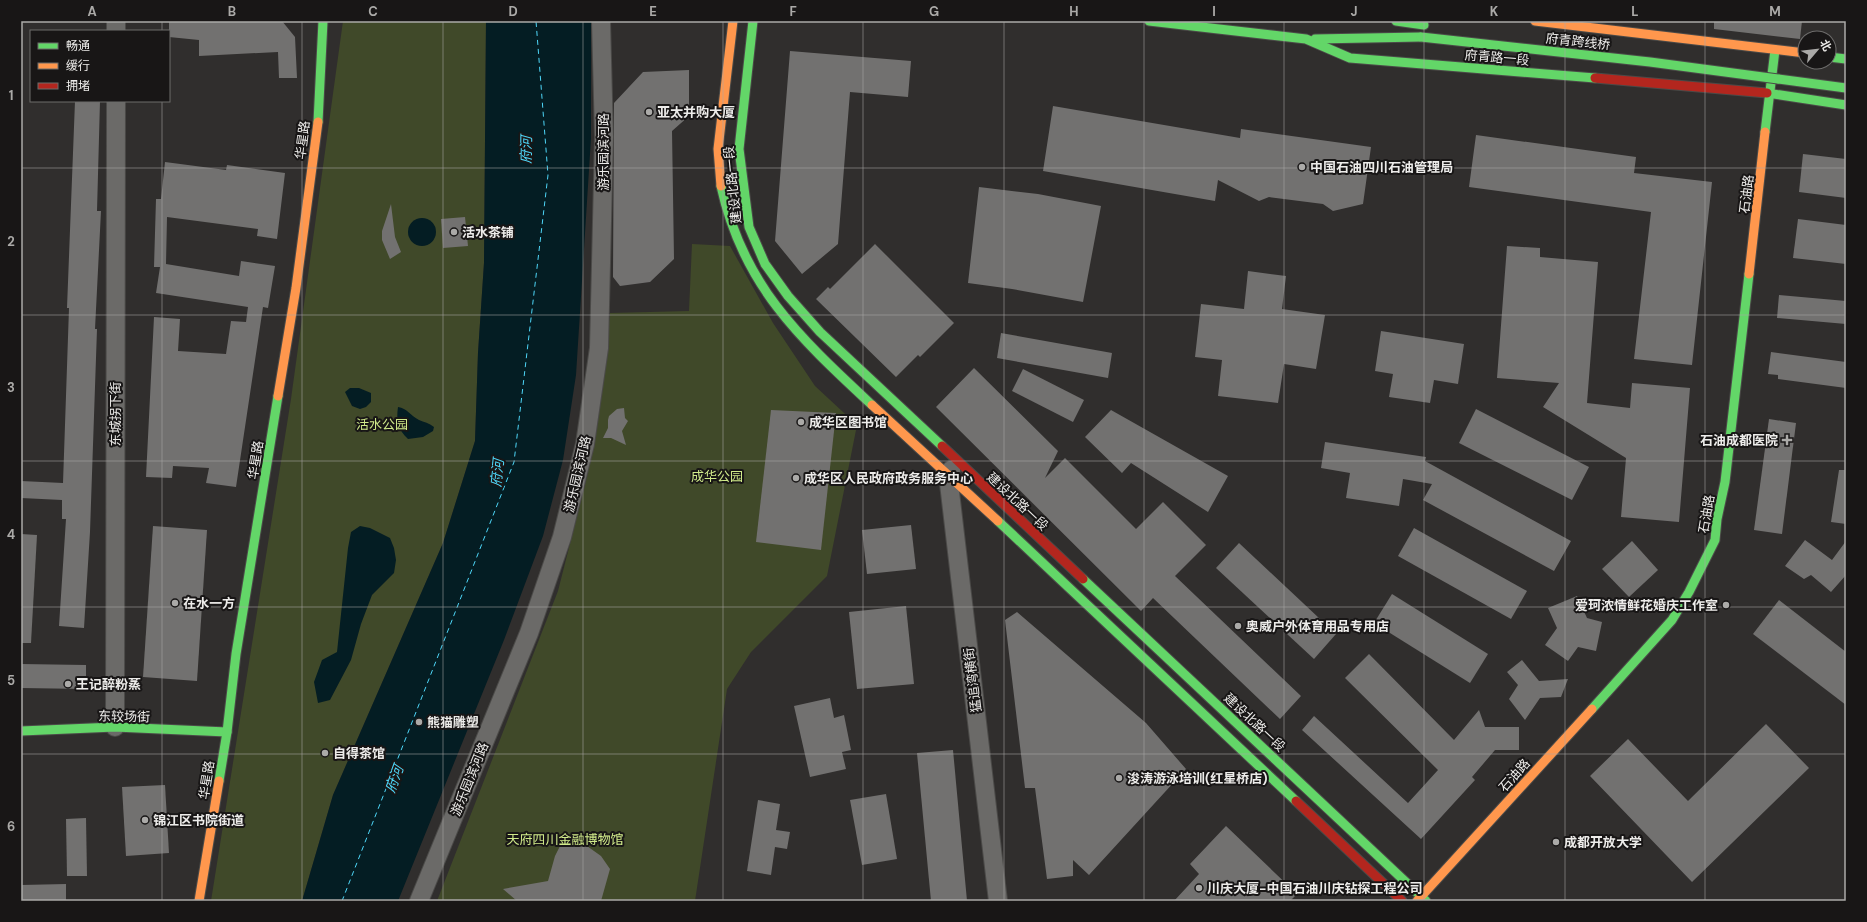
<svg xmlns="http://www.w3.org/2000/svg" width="1867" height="922" viewBox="0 0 1867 922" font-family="'DM Sans','Noto Sans SC',sans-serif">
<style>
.green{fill:#404929}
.water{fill:#041d23}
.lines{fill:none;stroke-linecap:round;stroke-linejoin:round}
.ferry{stroke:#4ed7f9;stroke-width:1;stroke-dasharray:5 4;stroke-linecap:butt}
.building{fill:#727170}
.street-casing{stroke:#4b4a48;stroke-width:20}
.fast-casing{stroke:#4b4a48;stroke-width:11}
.slow-casing{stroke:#4b4a48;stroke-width:11}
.jam-casing{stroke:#4b4a48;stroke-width:11}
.street{stroke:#6b6a68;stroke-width:18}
.fast{stroke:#63d668;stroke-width:9}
.slow{stroke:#ff974d;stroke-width:9}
.jam{stroke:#b3261e;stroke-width:9}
.fast-bridge-casing{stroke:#4b4a48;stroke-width:11;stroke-linecap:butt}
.fast-bridge{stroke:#63d668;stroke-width:9}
.grid{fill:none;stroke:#abaaa8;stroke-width:1;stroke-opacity:0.55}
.poi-dot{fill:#abaaa8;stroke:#181616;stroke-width:1.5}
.labels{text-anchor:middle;stroke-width:4;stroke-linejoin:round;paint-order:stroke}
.street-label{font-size:13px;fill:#edecea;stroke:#181616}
.poi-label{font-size:13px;font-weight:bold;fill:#edecea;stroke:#181616;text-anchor:start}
.park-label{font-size:13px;fill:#d0ea8a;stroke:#181616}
.water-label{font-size:14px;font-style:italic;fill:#4ed7f9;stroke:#181616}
.neatline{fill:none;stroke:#abaaa8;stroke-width:1.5}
.grid-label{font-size:13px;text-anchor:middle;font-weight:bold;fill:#abaaa8}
</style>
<rect width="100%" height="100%" fill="#302e2d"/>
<g class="green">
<path d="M343,21H486L484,263L478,353L475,441L443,543L333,795L302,901H211L291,399Z"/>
<path d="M692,244L730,246L773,323L815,386L857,425L827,576L751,652L727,689L695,901H437L558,591L587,477L600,401L610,313L689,311Z"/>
</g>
<g class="water">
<path d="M486,21H591V138L583,265L576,375L563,460L543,536L504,640L398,901H302L333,795L443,543L475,441L478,353L484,263Z"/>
<circle cx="422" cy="232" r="14"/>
<path d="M350,388H359L371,393V402L366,407L360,409L352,406L345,392Z"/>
<path d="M398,407C407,408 411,416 419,420C424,422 429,423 434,427L433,431L423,437L408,439C398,430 396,420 398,407Z"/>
<path d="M360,526L370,528L390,538L394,548L396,560L394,573L372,595L361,624L351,660L330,700L318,703L314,682L322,660L337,652L348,548L351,532Z"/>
</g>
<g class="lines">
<path class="ferry" d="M342,901L514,462L548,175L536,21"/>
</g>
<g class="building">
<path d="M169,21H282L295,37L297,78H279L278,52L199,56V40L169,37Z"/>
<path d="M1714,21H1802L1800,39L1714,29Z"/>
<path d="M790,51L911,61L908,97L850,92L838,244L802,274L775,241Z"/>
<path d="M689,70V116L672,131L674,259L650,282L620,286L613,277L614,103L643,72Z"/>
<path d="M75,101H100L97,211H101L95,329H97L90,532L84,628L59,626L66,519H62V500L21,498V481L63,483L69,308H67Z"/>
<path d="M1053,106L1240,138L1241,129L1371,147L1363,204L1333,211L1323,204L1269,197L1259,201L1218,180L1215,201L1043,171Z"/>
<path d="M1476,135L1636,157L1634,173L1712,182L1692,365L1634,359L1651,212L1469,187Z"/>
<path d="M1803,154L1846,159V198L1799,192Z"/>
<path d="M165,162L226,170L227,165L285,173L277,239L257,236L258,229L167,217L166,264L239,276L241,261L275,266L268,308L263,307L236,487L206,483L209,468L173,466L172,478L146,477L154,317L180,319L178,351L226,354L231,321L246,322L248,307L156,293L160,267H154L156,199H161Z"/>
<path d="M979,187L1038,194L1101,206L1083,302L1012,289L968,283Z"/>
<path d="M391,204L395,237L401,252L390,259L382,240V231Z"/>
<path d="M465,217L468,246L443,248L441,219Z"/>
<path d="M1798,219L1846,225V264L1793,258Z"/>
<path d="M875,244L954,323L920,357L918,355L896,377L816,299L828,287L830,289Z"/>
<path d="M1507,246L1540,248V257L1598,262L1587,403L1630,408L1632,383L1690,388L1679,522L1621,517L1626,458L1543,407L1559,383L1497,378Z"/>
<path d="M1248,271L1286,276L1282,309L1325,315L1316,369L1284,364L1278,403L1218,396L1222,360L1195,357L1201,304L1244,309Z"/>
<path d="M1779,295L1846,301V324L1777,318Z"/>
<path d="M1381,331L1464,344L1458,384L1434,380L1430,403L1389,397L1393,374L1375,371Z"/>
<path d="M1001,333L1112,353L1108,378L997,358Z"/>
<path d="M1771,352L1846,362V388L1778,379V375L1768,374Z"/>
<path d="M974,368L1058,451L1045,478L1065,458L1136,529L1163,502L1206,545L1175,576L1301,696L1280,719L1153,598L1141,611L936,407Z"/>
<path d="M1023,369L1084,400L1073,422L1012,391Z"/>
<path d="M624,408L625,418L628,421L622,431L626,445L611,438H603L608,428V420L609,416L617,409Z"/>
<path d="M1476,409L1589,467L1572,500L1459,443Z"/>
<path d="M771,410L836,413L821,550L756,542Z"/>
<path d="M1111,410L1228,476L1208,512L1131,463L1122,473L1085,437Z"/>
<path d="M1769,419L1796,423L1782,534L1754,530Z"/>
<path d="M1325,442L1426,457L1425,461L1571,541L1554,571L1423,500L1432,484L1403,479L1399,506L1346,498L1350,473L1321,468Z"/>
<path d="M1839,470H1846V524L1831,522Z"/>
<path d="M911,525L916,569L867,574L862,530Z"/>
<path d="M153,526L207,530L197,681L143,677Z"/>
<path d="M1414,528L1527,591L1511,619L1398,556Z"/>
<path d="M21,534L37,535L31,643H21Z"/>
<path d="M1805,540L1832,560L1846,541V575L1831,592L1811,575L1804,579L1785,566Z"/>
<path d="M1632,541L1658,570L1629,597L1602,569Z"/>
<path d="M1239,543L1336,634L1314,659L1216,568Z"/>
<path d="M1392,594L1488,654L1470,683L1374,623Z"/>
<path d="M1577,596L1587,618L1602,622L1596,651L1578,647L1568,661L1545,645L1557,628L1548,608Z"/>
<path d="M1779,600L1846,652V705L1753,634Z"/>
<path d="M906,606L914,684L857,689L849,612Z"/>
<path d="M1017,612L1146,723L1186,769L1089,875L1073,860V876L1047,879L1035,788H1025L1005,620Z"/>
<path d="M1369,654L1454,740L1479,710L1485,727H1519V750H1495L1472,777L1475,780L1421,839L1302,730L1314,716L1408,803L1438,770L1345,678Z"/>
<path d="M1522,660L1539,681L1568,679L1561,697L1540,698L1525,720L1509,699L1518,685L1507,672Z"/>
<path d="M21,664L86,665V689L21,688Z"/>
<path d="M830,698L834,718L844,715L851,750L842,752L846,769L810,777L794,706Z"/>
<path d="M1766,724L1809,768L1692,882L1590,776L1628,739L1688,801Z"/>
<path d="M953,750L967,901H931L917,753Z"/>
<path d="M165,785L169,853L126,856L122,787Z"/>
<path d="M886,794L897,859L862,865L850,800Z"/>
<path d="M758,800L780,804L776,830L790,832L787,849L775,847L771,875L747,871Z"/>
<path d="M86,818L87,876H67L66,819Z"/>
<path d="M1226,826L1297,894L1290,901H1174L1199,874L1190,864Z"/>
<path d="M575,843L587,846L601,856L610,869L601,901H517L503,889L548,881L555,856L560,846Z"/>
<path d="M66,884V900H21V885Z"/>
</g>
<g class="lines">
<g class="street-casing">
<g id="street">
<path d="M116,31V21"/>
<path d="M951,470L948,475L998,901"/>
<path d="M115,727L116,101"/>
<path d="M419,901L529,633L562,537L585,444L599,348L604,137L601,21"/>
</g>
</g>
<g class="fast-casing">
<g id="fast">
<path d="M753,21L739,149L749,227L765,264L788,296L820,332L942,446"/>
<path d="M1149,21L1306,39L1350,58L1595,78"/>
<path d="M1396,21L1424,25"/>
<path d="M1315,39L1421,37"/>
<path d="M1829,57L1846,59"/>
<path d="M1778,79L1846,88"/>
<path d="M1767,93L1846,105"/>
<path d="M318,122L323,21"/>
<path d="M1765,132L1775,50"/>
<path d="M721,186C743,286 800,338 872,405"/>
<path d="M998,521L1296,801"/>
<path d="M1083,579L1426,901"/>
<path d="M1592,709L1672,620L1689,592L1715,540L1717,519L1725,482L1749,274"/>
<path d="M21,731L115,727L227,732"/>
<path d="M219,781L227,732L236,654L278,396"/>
</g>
</g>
<g class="slow-casing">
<g id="slow">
<path d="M1535,21L1805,53"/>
<path d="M721,186L718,149L733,21"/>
<path d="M1749,274L1765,132"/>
<path d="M278,396L296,288L318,122"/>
<path d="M872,405L998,521"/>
<path d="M199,901L219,781"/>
<path d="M1417,901L1592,709"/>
</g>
</g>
<g class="jam-casing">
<g id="jam">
<path d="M1595,78L1767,93"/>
<path d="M942,446L1083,579"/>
<path d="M1296,801L1402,901"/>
</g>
</g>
<use href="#street" class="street"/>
<use href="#fast" class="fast"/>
<use href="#slow" class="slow"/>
<use href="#jam" class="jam"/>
<g class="fast-bridge-casing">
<path id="fast-bridge" d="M1421,37L1650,62L1778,79"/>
</g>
<use href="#fast-bridge" class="fast-bridge"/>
</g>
<path class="grid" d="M162,21V31M302,21V901M443,21V901M583,21V901M723,21V901M863,21V901M1004,21V901M1144,21V901M1284,21V901M1424,21V901M1565,21V901M1705,21V901M162,101V901M21,168H1846M21,315H1846M21,461H1846M21,607H1846M21,754H1846"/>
<g class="poi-dot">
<circle cx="649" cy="112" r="4"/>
<circle cx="1302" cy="167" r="4"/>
<circle cx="454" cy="232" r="4"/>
<circle cx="801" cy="422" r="4"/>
<path d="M1785 434h4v4h4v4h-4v4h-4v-4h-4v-4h4z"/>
<circle cx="796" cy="478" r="4"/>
<circle cx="175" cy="603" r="4"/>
<circle cx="1726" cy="605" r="4"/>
<circle cx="1238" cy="626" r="4"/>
<circle cx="68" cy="684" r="4"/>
<circle cx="419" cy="722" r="4"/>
<circle cx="325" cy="753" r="4"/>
<circle cx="1119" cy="778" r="4"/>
<circle cx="145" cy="820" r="4"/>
<circle cx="1556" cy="842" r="4"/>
<circle cx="1199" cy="888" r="4"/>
</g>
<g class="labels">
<g class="street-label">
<text transform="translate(1578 41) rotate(6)" y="5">府青跨线桥</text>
<text transform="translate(1497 57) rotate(5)" y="5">府青路一段</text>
<text transform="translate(302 140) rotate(-83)" y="5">华星路</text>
<text transform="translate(603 152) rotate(-90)" y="5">游乐园滨河路</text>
<text transform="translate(732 185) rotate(-96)" y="5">建设北路一段</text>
<text transform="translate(1746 194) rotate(-83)" y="5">石油路</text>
<text transform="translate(115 414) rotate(-90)" y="5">东城拐下街</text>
<text transform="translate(255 460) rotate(-81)" y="5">华星路</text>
<text transform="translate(577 474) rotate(-77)" y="5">游乐园滨河路</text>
<text transform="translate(1018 501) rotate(43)" y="5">建设北路一段</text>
<text transform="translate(1706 514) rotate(-80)" y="5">石油路</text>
<text transform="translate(972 680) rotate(-97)" y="5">猛追湾横街</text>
<text transform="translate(124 716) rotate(1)" y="5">东较场街</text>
<text transform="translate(1255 722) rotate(43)" y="5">建设北路一段</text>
<text transform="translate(1514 775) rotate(-48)" y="5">石油路</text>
<text transform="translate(469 779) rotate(-68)" y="5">游乐园滨河路</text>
<text transform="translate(206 780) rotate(-81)" y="5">华星路</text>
</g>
<g class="poi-label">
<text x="657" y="117">亚太并购大厦</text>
<text x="1310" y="172">中国石油四川石油管理局</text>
<text x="462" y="237">活水茶铺</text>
<text x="809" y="427">成华区图书馆</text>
<text x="1778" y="445" text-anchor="end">石油成都医院</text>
<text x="804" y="483">成华区人民政府政务服务中心</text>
<text x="183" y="608">在水一方</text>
<text x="1718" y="610" text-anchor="end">爱珂浓情鲜花婚庆工作室</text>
<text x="1246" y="631">奥威户外体育用品专用店</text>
<text x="76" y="689">王记醉粉蒸</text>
<text x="427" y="727">熊猫雕塑</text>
<text x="333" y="758">自得茶馆</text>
<text x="1127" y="783">浚涛游泳培训(红星桥店)</text>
<text x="153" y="825">锦江区书院街道</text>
<text x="1564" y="847">成都开放大学</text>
<text x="1207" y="893">川庆大厦-中国石油川庆钻探工程公司</text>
</g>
<g class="park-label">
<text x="382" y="429">活水公园</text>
<text x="717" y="481">成华公园</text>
<text x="565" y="844">天府四川金融博物馆</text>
</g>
<g class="water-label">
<text transform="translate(526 150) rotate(-89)" y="5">府河</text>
<text transform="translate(497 473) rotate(-84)" y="5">府河</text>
<text transform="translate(394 779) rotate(-70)" y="5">府河</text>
</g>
</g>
<rect width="1867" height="922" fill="none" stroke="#181616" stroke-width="44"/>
<rect x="30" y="30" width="140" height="72" fill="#181616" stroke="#6d6c6b"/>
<rect x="38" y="43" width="20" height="6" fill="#63d668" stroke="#6d6c6b"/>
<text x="66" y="50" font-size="12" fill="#edecea">畅通</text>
<rect x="38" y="63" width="20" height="6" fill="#ff974d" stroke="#6d6c6b"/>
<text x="66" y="70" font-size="12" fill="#edecea">缓行</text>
<rect x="38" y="83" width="20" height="6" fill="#b3261e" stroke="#6d6c6b"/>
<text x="66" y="90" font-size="12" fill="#edecea">拥堵</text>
<g transform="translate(1817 50) rotate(62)"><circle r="19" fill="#181616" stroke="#6d6c6b"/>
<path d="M0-3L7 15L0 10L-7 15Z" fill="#abaaa8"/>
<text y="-6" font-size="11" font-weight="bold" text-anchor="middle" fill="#edecea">北</text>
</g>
<rect x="22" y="22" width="1823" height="878" class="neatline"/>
<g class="grid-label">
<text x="92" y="16">A</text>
<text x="232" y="16">B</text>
<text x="373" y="16">C</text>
<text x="513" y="16">D</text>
<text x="653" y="16">E</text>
<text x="793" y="16">F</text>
<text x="934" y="16">G</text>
<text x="1074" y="16">H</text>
<text x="1214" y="16">I</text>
<text x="1354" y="16">J</text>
<text x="1494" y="16">K</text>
<text x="1635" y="16">L</text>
<text x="1775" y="16">M</text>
<text x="11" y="100">1</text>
<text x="11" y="246">2</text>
<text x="11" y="392">3</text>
<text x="11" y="539">4</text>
<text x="11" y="685">5</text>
<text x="11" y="831">6</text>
</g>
</svg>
